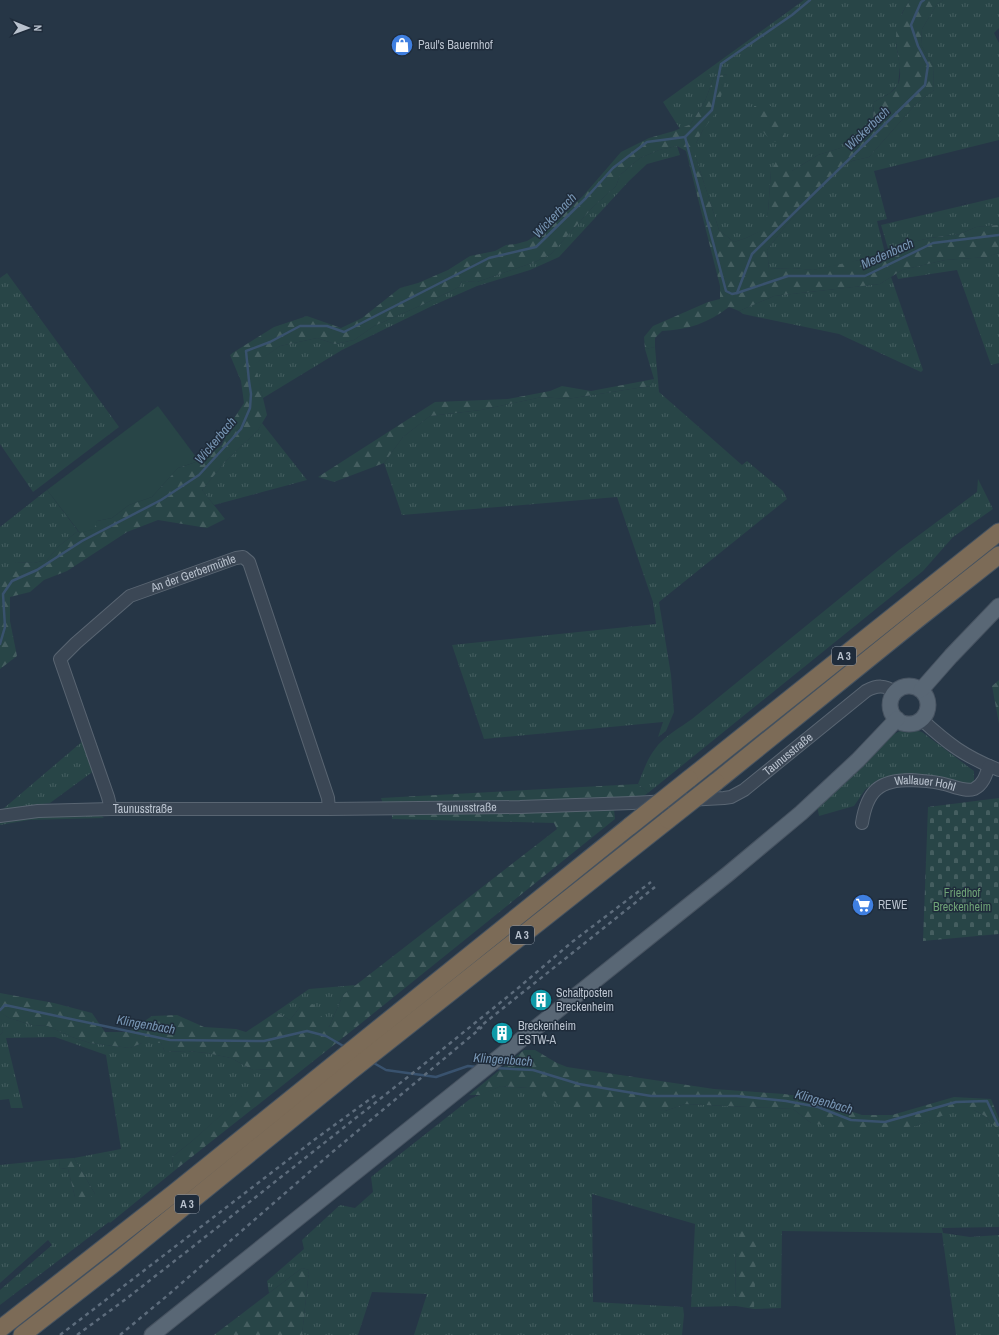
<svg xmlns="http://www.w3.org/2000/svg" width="999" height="1335" viewBox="0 0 999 1335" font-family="'Archivo Narrow',sans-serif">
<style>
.grass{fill:url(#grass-tufts)}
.forest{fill:url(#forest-firs)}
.cemetery{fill:url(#cemetery-stones)}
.garden{fill:#284547}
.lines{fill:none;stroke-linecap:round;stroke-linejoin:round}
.stream{stroke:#39526e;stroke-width:2.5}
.minor-casing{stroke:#596572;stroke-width:14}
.major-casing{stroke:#475361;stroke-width:17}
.highway-casing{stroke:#455260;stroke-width:19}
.minor{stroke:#3b4755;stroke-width:12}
.major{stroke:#596775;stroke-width:15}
.highway{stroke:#7c6b57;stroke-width:17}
.rail{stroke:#5d6c7c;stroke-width:2.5;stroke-dasharray:4 4;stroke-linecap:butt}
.highway-bridge-casing{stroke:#455260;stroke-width:19;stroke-linecap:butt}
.highway-bridge{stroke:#7c6b57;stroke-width:17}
.labels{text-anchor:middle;stroke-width:3;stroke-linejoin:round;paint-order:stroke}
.shield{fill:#1f2c3b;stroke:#8b95a2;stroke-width:1}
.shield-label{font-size:11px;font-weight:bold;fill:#b9c2ce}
.poi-label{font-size:12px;fill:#b9c2ce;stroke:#1f2c3b;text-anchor:start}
.street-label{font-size:12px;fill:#b9c2ce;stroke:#1f2c3b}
.park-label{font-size:12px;fill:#6ea176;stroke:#1f2c3b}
.water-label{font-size:13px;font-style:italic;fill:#7795b3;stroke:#1f2c3b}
</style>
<defs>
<pattern id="grass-tufts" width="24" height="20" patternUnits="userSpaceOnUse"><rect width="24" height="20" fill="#284547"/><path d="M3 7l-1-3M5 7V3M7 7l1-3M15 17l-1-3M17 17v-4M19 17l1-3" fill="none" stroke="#455e60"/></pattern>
<pattern id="forest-firs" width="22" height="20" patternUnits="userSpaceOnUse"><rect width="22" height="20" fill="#284547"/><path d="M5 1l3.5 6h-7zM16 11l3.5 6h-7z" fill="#455e60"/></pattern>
<pattern id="cemetery-stones" width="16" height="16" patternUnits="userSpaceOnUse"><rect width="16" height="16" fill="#284547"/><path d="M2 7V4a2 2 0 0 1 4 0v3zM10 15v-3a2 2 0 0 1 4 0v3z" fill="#455e60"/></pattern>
</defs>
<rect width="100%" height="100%" fill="#263646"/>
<g class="grass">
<path d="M804,0H910L902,13L896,45L900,66L898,85L890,93L874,102L873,121L847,146L818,155L792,171H771L768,212L763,230L746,238L734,242L719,230L696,158V143L703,130L727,74L714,77L705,101L691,124L680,129L663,102Z"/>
<path d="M943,0H999V28L994,33L999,43V140L874,171L887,219L877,221L885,253L848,263L813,270L792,268L769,269L767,250L787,224L838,169L852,161L869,157L915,105L934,90L933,65L921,45L922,29L937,4Z"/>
<path d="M677,146L680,155L647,164L629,181L559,257L530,270L477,286L434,305L342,350L263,398L254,364L280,346L317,338L335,344L354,340L374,326L424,304L459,287L462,281L477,282L535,262L551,254L592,208L616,186L620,175L640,158L659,150Z"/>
<path d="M999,197V225L976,227L960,234L930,238L908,243L889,252L881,225Z"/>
<path d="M999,253V363L991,365L957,270L898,279L896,274L902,270L945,260L986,257Z"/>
<path d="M7,273L119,427L33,492L0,444V278Z"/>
<path d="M891,277L923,370L921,372L839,334L743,314L739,311L774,296L880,284Z"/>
<path d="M655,347L659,392L742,465L747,461L783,491L787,499L659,602L671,675L674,712L666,731L658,737L663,722L484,739L452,645L656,624L653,602L617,497L402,515L384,463L403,437L430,416L481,410L542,397L567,399L650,386L654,379L645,349Z"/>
<path d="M262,423L307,480L214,505L202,490L226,461L258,430Z"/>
<path d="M978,479L993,509L953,537L923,571L648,793L638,784C643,772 647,759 655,749C663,737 681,727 692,719L899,550L977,492Z"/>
<path d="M47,490L78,531L59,546L47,560L34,563L16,562L0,584V527Z"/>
<path d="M906,728L922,732L974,771V781L970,784L910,775L890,776L876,781L865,790L854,806L819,816L817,805L892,735Z"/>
<path d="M84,740L95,770L50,803L3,809Z"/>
<path d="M101,815L104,818L29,820L0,825V821L31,817Z"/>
<path d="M356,985L343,995L329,1027L300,1007L290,1020L276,1012L309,989Z"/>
<path d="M0,1012L9,1018L32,1025L48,1026L69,1036L90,1043L130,1048L142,1043H161L165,1052L187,1051L207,1053L231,1058L253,1070L273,1069L191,1142L172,1157L174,1171L110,1223L109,1222L0,1305V1290L52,1245L48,1240L0,1283V1165L59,1159L60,1168L68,1169L75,1197L95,1194L74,1158L121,1149L106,1055L55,1037L6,1038L23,1108H11L9,1099L0,1100V1035L3,1032Z"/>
<path d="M501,1086L529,1088L538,1092L665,1111L685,1104L793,1109L811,1123L916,1126L954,1110H974L985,1116L997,1129L999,1130V1227L942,1228L943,1233L970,1237L999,1235V1335H956L942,1233L782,1231L781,1308L754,1309L753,1301L735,1247L736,1306L691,1307L695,1224L592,1194L593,1302L683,1307L684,1315L682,1335H414L427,1294L372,1292L358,1335H302L309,1270L302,1268L269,1293L267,1281L304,1249L302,1240L340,1205L355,1208L373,1192L371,1177L470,1099Z"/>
</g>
<g class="forest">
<path d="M910,0H943L937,4L922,29L921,45L933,65L934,90L915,105L869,157L852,161L838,169L787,224L767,250L769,269L792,268L813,270L868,258L889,252L908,243L930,238L960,234L976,227L997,225H999V253L987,257L945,260L902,270L880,284L774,296L739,311L729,307C709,323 687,330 662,331L655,338V347L645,349L644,337L653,326L708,302L720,299V286L686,151L677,146L659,150L640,158L620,175L616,186L592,208L551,254L535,262L477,282L462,281L459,287L424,304L374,326L354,340L335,344L317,338L280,346L255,364L267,415L258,430L226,461L202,490L225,519L207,528L158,520L127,532L67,571L44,580L30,592L10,597V621L17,656L0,669V584L4,572L16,562L34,563L47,560L59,546L78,531L80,533L97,521L112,518L129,505L152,497L178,468L199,461L222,445L229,426L244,403L241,381L230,355L234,352L274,327L307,316L341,328L362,318L400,288L418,283L448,270L470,256L495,251L506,245L516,244L527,241L552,226L583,196L621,152L649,138L674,131L691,124L705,101L714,77L727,74L717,111L703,130L696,143V158L719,230L734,242L746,238L762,230L768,212L771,171L778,158L786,157L792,171L818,155L847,146L873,121L874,102C882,97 892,94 897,86C905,75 895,50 896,37C896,24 903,11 910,0Z"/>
<path d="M754,106H771L783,122L785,141L773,142C762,133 755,121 754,106Z"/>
<path d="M654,379L650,386L567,399L542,397L481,410L430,416L403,437L384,463L334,482L318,477L435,402L508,399L550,391L562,386L591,391Z"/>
<path d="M999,680V724L992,686Z"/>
<path d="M638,784L648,793L639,799L383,804L381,798Z"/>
<path d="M614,809L615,819L354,1029L174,1171L172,1157L191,1142L272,1069L253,1070L231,1058L207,1053L187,1051L165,1052L161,1043H142L130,1048L90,1043L69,1036L48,1026L32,1025L9,1018L1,1013L3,1032L0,1035V993L54,1003L92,1013L105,1032H128L152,1016L177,1015L204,1027L236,1029L246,1032L276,1012L290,1020L300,1007L313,1004L329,1027L343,995L557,829L554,823L392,819V814Z"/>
<path d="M524,1050H535L557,1063L567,1067L714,1089L784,1094L812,1098L862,1115H892L954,1097L991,1099L999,1119V1130L997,1129L985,1116L974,1110L954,1111L916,1126L864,1132L811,1123L793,1109L685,1104L665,1111L572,1109L558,1104L529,1088L501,1086L481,1095H469Z"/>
<path d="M74,1158L95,1194L83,1203L75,1197L68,1169L60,1168L59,1159Z"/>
<path d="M741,1231H757L754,1309L736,1306L735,1247Z"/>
<path d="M302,1268L309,1270L302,1335H214Z"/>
</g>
<path class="cemetery" d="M999,798V934L923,941L928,807Z"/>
<path class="garden" d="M158,406L199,461L178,468L152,497L129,505L112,518L97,521L94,529L80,533L47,490Z"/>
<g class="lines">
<g class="stream">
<path d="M685,137L712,110L721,64L792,15L810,0"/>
<path d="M737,293L788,276H865L933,243L999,235"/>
<path d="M0,644L5,627L3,594L12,581L37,570L82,541L161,500L199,475L241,429L250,408L251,394L249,381L246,351L270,342L300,326H327L344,332L489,258L536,247L586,198L613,168L647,142L685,137L726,291L732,294L737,293L752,254L925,85L928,65L918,46L911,25L921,2L924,0"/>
<path d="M0,1010L5,1005L170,1040L264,1041L307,1031L326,1036L345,1047"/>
<path d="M372,1062L386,1070L436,1077L468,1066L477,1067"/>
<path d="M494,1068L533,1070L579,1084L651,1096H737L786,1101L818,1107L851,1120L885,1122L956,1102L987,1101L998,1125H999"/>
</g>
<g class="minor-casing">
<g id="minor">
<path d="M921,719C947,743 965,757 999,770"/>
<path id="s1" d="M111,809L108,797L60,659L76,643L130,596L236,558L243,557L249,562L328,798L329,809"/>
<path id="s2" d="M0,816L38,811L111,809H329L520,807L632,803L724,798L731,797L744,790L866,691C877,685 885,685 895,692"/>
<path id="s3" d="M862,823C867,791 879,780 911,780C922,781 933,781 944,784C953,786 966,792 974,789C983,785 986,775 989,766"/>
</g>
</g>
<g class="major-casing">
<g id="major">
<circle cx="909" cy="705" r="19"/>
<path d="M921,690L951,656L999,606"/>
<path d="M152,1335L728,874L801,813L858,760L897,719"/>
</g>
</g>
<g class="highway-casing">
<g id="highway">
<path d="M689,779L999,532"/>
<path d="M716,782L919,618L999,555"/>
<path d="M0,1329L174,1193L630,826"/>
<path d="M22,1335L116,1262L351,1071L668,820"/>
</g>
</g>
<use href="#minor" class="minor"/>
<use href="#major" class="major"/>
<use href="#highway" class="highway"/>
<g class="rail">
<path d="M477,1029L655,887"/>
<path d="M60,1335L314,1140L377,1094"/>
<path d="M77,1335L126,1299L195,1245L428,1061L517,989L572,942L651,882"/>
<path d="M120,1335L168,1295L330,1154L482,1027"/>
</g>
<g class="highway-bridge-casing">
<g id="highway-bridge">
<path d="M668,820L716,782"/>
<path d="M630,826L689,779"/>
</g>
</g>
<use href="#highway-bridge" class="highway-bridge"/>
</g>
<defs>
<g id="shop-disc" transform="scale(1.15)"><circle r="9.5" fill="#3f7fe0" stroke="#1f2c3b"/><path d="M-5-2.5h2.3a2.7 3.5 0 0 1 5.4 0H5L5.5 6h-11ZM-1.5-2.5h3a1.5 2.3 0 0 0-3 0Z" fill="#fff"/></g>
<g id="supermarket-disc" transform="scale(1.15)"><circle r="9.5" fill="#3f7fe0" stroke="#1f2c3b"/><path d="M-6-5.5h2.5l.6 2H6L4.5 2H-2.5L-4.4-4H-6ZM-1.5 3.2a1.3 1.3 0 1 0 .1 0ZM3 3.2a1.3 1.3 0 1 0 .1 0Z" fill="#fff"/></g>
<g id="building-disc" transform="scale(1.15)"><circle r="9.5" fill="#0f9aa8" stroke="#1f2c3b"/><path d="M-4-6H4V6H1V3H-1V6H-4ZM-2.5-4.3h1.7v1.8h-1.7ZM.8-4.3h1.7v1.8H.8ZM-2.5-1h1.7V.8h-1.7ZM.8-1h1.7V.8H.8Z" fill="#fff"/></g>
</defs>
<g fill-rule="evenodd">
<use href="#shop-disc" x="402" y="45"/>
<use href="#supermarket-disc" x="863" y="905"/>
<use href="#building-disc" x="541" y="1000"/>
<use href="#building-disc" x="502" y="1033"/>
</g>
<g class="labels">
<g class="shield">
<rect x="832" y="647" width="24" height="18" rx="3"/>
<rect x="510" y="926" width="24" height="18" rx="3"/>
<rect x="175" y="1195" width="24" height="18" rx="3"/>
</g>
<g class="shield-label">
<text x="844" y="660">A 3</text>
<text x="522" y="939">A 3</text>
<text x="187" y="1208">A 3</text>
</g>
<g class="poi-label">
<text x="418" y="49">Paul's Bauernhof</text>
<text x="878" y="909">REWE</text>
<text x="556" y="997">Schaltposten<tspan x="556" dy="14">Breckenheim</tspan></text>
<text x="518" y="1030">Breckenheim<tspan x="518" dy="14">ESTW-A</tspan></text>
</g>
<g class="street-label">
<text dy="4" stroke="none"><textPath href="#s1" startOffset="320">An der Gerbermühle</textPath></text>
<text dy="4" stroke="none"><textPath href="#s2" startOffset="803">Taunusstraße</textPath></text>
<text dy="4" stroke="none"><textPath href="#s3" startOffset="88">Wallauer Hohl</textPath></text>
<text dy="4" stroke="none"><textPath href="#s2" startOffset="467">Taunusstraße</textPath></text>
<text dy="4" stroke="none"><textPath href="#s2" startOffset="143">Taunusstraße</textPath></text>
</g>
<g class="park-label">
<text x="962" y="897">Friedhof<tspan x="962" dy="14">Breckenheim</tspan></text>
</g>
<g class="water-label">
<text transform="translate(867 128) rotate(-44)" y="5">Wickerbach</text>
<text transform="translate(554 215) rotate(-46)" y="5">Wickerbach</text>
<text transform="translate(887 253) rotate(-24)" y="5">Medenbach</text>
<text transform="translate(215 440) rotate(-50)" y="5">Wickerbach</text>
<text transform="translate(146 1024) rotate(10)" y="5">Klingenbach</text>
<text transform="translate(503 1059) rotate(4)" y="5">Klingenbach</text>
<text transform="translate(824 1101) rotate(16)" y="5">Klingenbach</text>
</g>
</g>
<g transform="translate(28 28) rotate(91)" stroke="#1f2c3b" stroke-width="3" paint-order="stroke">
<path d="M0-3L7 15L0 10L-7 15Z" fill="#b9c2ce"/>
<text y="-6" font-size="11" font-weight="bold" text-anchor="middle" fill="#b9c2ce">N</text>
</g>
</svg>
